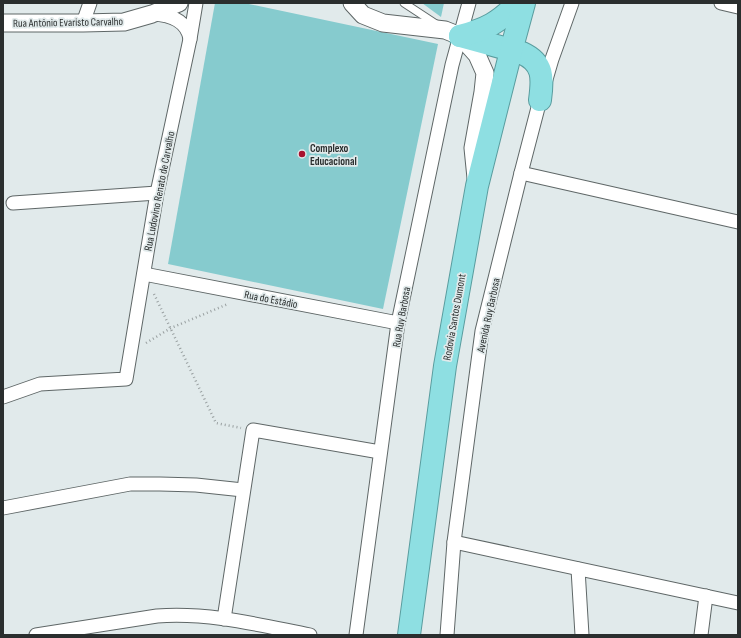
<svg xmlns="http://www.w3.org/2000/svg" width="741" height="638" viewBox="0 0 741 638" font-family="'Sofia Sans Condensed',sans-serif">
<style>
.pitch{fill:#86cbce}
.lines{fill:none;stroke-linecap:round;stroke-linejoin:round}
.service-casing{stroke:#5f6767;stroke-width:9}
.minor-casing{stroke:#5f6767;stroke-width:15}
.tertiary-casing{stroke:#5f6767;stroke-width:19}
.trunk-casing{stroke:#599c9e;stroke-width:24}
.path{stroke:#99a0a1;stroke-width:2.5;stroke-dasharray:1 3;stroke-linecap:butt}
.service{stroke:#fff;stroke-width:7}
.minor{stroke:#fff;stroke-width:13}
.tertiary{stroke:#fff;stroke-width:17}
.trunk{stroke:#8edfe2;stroke-width:22}
.poi-dot{fill:#a8102e;stroke:#e1eaeb;stroke-width:1.5}
.labels{text-anchor:middle;stroke-width:3.5;stroke-linejoin:round;paint-order:stroke}
.street-label{font-size:11px;fill:#2a2e2e;stroke:#e1eaeb}
.poi-label{font-size:11px;font-weight:bold;fill:#2a2e2e;stroke:#e1eaeb;text-anchor:start}
</style>
<rect width="100%" height="100%" fill="#e1eaeb"/>
<g class="pitch">
<path d="M215,3H244L438,44L383,309L168,264Z"/>
<path d="M422,3H444L441,17Z"/>
</g>
<g class="lines">
<g class="service-casing">
<path id="service" d="M404,3L436,24"/>
</g>
<g class="minor-casing">
<g id="minor">
<path d="M721,3L738,7"/>
<path d="M153,14C170,15 187,20 190,39"/>
<path d="M83,23L90,3"/>
<path d="M521,173L738,222"/>
<path d="M13,203L157,193"/>
<path d="M144,274L398,323"/>
<path d="M3,397L40,384L126,379L157,193L190,39L196,3"/>
<path d="M3,508L130,484H160L196,485L243,490"/>
<path d="M454,542L738,603"/>
<path d="M578,569L582,635"/>
<path d="M224,619L253,430L380,452"/>
<path d="M36,635L157,616C209,612 259,625 310,635"/>
<path d="M356,635L398,323L452,65L469,3"/>
<path d="M447,635L454,542L482,331L521,173L540,100L552,59L572,3"/>
<path d="M701,635L706,596"/>
</g>
</g>
<g class="tertiary-casing">
<g id="tertiary">
<path d="M352,3L363,15L383,23L445,30L460,36L477,55L485,73L483,92L473,148L476,178"/>
<path d="M3,23H83L124,22L152,14L179,3"/>
</g>
</g>
<g class="trunk-casing">
<g id="trunk">
<path d="M460,36L522,53C544,63 543,78 540,100"/>
<path d="M460,36C487,29 498,23 518,3"/>
<path d="M409,635L445,366L477,186L511,51L524,3"/>
</g>
</g>
<g class="path">
<path d="M154,294L216,423L241,428"/>
<path d="M146,343L171,328L228,304"/>
</g>
<use href="#service" class="service"/>
<use href="#minor" class="minor"/>
<use href="#tertiary" class="tertiary"/>
<use href="#trunk" class="trunk"/>
</g>
<circle class="poi-dot" cx="302" cy="154" r="4"/>
<g class="labels">
<g class="street-label">
<text transform="translate(68 22) rotate(-1)" y="4">Rua Antônio Evaristo Carvalho</text>
<text transform="translate(159 191) rotate(-79)" y="4">Rua Ludovino Renato de Carvalho</text>
<text transform="translate(271 299) rotate(11)" y="4">Rua do Estádio</text>
<text transform="translate(488 315) rotate(-78)" y="4">Avenida Ruy Barbosa</text>
<text transform="translate(401 317) rotate(-80)" y="4">Rua Ruy Barbosa</text>
<text transform="translate(454 317) rotate(-80)" y="4">Rodovia Santos Dumont</text>
</g>
<g class="poi-label">
<text x="310" y="152">Complexo<tspan x="310" dy="13">Educacional</tspan></text>
</g>
</g>
<rect width="741" height="638" fill="none" stroke="#2a2e2e" stroke-width="8"/>
</svg>
